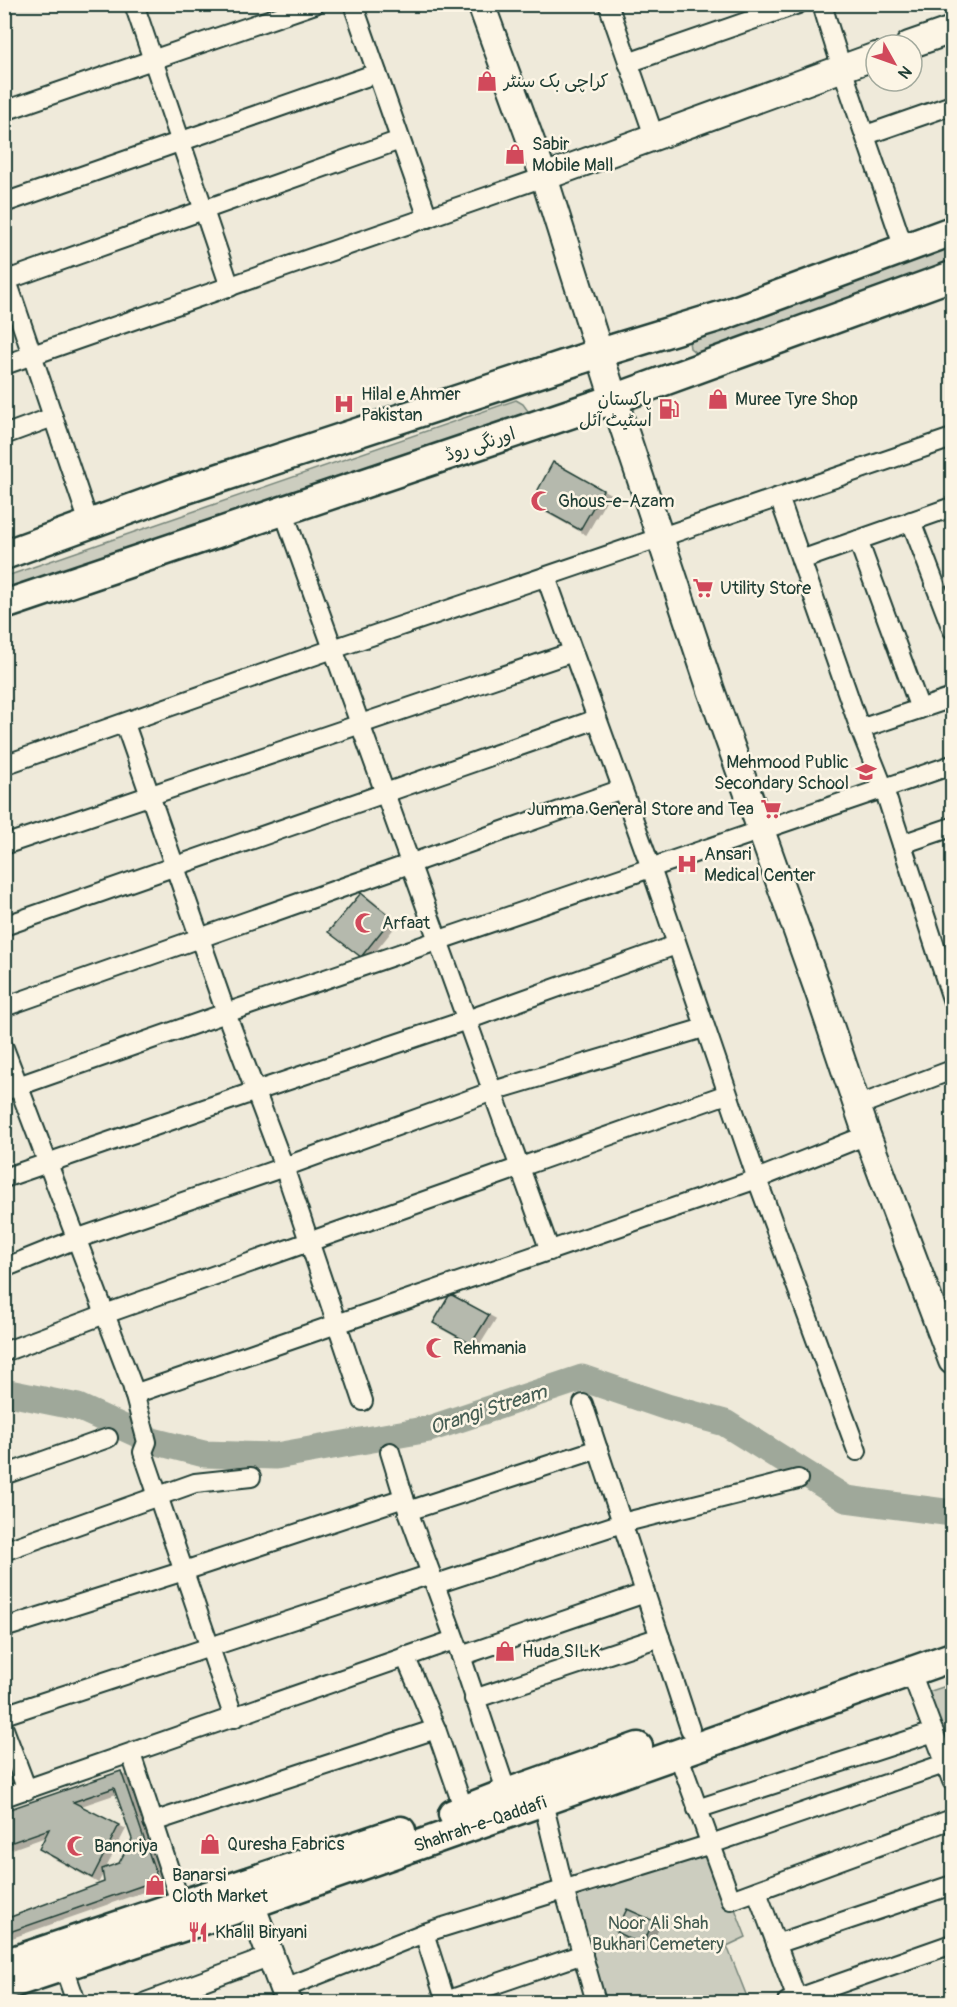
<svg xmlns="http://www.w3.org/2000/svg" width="957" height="2007" viewBox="0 0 957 2007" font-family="Pangolin,'Playpen Sans Arabic',sans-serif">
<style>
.green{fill:#cccdbf;stroke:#76857a;stroke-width:1.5}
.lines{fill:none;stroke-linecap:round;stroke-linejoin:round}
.river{stroke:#9fa89a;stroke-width:27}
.building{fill:#b5b9ad;stroke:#1f3d34;stroke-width:1.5;filter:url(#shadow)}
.street-casing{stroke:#1f3d34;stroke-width:22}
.secondary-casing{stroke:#1f3d34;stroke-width:30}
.primary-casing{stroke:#1f3d34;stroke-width:33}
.street{stroke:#fcf5e5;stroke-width:18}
.secondary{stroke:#fcf5e5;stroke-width:26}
.primary{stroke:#fcf5e5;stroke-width:28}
.labels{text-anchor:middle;stroke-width:5;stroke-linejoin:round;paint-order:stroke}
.poi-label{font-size:18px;fill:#1f3d34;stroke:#fcf5e5;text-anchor:start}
.street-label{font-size:18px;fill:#1f3d34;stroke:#fcf5e5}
.park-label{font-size:18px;fill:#425a50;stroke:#fcf5e5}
.water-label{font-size:20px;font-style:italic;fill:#455d53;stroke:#fcf5e5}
</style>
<defs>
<filter id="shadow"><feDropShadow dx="6" dy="4" stdDeviation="0" flood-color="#0004"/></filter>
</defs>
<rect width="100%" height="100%" fill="#efeada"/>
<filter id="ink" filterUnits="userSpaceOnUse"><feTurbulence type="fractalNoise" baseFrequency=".0167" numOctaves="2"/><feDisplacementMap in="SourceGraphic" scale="12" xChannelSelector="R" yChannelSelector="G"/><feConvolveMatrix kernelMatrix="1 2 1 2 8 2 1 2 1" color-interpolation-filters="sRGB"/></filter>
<g filter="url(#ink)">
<g class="green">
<path d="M952,246V267L703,354L696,353L690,348L689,341L696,335Z"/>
<path d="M516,400L523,404L528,411L525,417L5,598L4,577Z"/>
<path d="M952,1684V1756L928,1692Z"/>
<path d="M710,1844L746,1937L727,1946L749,2002H598L565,1890Z"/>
</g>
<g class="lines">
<path class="river" d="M4,1392L78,1407L153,1441L204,1454L276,1456L429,1429L582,1378L667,1407L725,1423L846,1499L952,1513"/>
</g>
<g class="building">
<path d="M553,462L603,490L580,530L531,503Z"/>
<path d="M361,893L392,918L361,957L328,932Z"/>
<path d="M450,1294L489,1315L471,1344L433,1323Z"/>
<path d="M121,1771L158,1880L4,1934V1910L8,1918L104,1882L102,1869L119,1863L132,1839L114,1788L73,1802L119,1825L92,1878L39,1849L49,1829L4,1845V1811Z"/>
<path d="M627,1909L654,1921L642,1945L616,1932Z"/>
</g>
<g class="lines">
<g class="street-casing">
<g id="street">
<path d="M134,4L230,287"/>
<path d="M353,4L428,218"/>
<path d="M608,4L654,136"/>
<path d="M822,4C846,87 877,167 904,249"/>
<path d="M628,63L798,4"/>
<path d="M4,111L315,4"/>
<path d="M866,135L952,105"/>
<path d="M4,203L377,73"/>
<path d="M4,272L89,523"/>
<path d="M4,281L400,140"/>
<path d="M4,365L544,177"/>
<path d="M4,435L53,417"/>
<path d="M779,497L860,729L884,789L952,999"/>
<path d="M283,510L550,1251"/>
<path d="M911,521L952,629"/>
<path d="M858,540L920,709"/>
<path d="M801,560L952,507"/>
<path d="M546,577L651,868L757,1179L857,1451"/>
<path d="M125,724L226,1013L284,1167L363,1401"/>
<path d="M860,729L952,698"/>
<path d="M4,765L333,649L952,438"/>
<path d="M902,844L952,827"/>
<path d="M4,845L573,652"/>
<path d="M4,926L597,719"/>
<path d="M4,1007L622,789"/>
<path d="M4,1048L132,1385L147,1442L143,1452L234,1718"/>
<path d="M4,1091L226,1013L952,765"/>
<path d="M857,1106L952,1070"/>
<path d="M4,1178L256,1091L467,1020L676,945"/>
<path d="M4,1268L76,1239L284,1167L493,1091L704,1028"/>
<path d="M4,1352L105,1314L727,1094"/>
<path d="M134,1394L757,1179L867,1135"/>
<path d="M583,1404L690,1729"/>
<path d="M390,1452L408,1511L461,1656L507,1793"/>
<path d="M4,1475L108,1438"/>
<path d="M408,1511L598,1449"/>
<path d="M4,1551L195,1483L251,1477"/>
<path d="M436,1584L622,1523L798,1479"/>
<path d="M4,1628L184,1571L404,1498"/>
<path d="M405,1656L436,1729L464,1810"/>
<path d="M461,1656L645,1593"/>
<path d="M911,1672L952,1781"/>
<path d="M474,1699L660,1637"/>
<path d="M4,1715L431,1574"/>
<path d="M4,1729L27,1790"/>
<path d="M131,1754L181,1905"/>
<path d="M678,1754L731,1900L952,1819"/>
<path d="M4,1797L454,1640"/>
<path d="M543,1802L564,1889L596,2002"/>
<path d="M697,1809L934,1732"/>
<path d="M153,1822L436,1729"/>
<path d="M757,1892L797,1999"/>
<path d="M424,1933L446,2002"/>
<path d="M776,1944L952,1885"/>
<path d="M61,1959L76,2002"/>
<path d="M282,1989L424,1933L711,1844L947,1763"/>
<path d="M146,2002L271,1956"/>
<path d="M443,2002L583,1954"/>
<path d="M787,2002L952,1944"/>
</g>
</g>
<g class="secondary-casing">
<g id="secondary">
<path d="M481,4L544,177L614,399L711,690L819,993L867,1135L952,1361"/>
<path d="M909,45L952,30"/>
<path d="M544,177L876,56"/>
<path d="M251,1904L288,2002"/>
</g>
</g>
<g class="primary-casing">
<g id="primary">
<path d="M4,555L177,492L600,353L724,315L952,231"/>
<path d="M4,605L614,399L952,276"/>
<path d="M453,1814L507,1793L638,1747"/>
<path d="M4,1964L401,1831"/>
<path d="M4,1986L251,1904L952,1657"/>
</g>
</g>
<use href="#street" class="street"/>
<use href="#secondary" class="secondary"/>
<use href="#primary" class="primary"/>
</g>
</g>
<defs>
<g id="shop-bare" transform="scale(1.62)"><path d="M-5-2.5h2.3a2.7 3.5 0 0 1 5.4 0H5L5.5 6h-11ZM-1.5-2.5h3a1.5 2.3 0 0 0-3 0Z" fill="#d1495b" stroke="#fcf5e5" stroke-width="2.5" paint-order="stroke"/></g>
<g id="hospital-bare" transform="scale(1.62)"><path d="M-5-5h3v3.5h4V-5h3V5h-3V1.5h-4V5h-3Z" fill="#d1495b" stroke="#fcf5e5" stroke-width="2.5" paint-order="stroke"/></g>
<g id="fuel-bare" transform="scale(1.62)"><path d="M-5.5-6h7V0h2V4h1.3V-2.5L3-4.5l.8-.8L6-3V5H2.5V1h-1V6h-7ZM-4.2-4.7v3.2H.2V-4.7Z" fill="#d1495b" stroke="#fcf5e5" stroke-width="2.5" paint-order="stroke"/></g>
<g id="mosque-bare" transform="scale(1.62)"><path d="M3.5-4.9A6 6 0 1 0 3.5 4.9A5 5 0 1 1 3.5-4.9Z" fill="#d1495b" stroke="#fcf5e5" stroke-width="2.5" paint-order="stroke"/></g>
<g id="supermarket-bare" transform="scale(1.62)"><path d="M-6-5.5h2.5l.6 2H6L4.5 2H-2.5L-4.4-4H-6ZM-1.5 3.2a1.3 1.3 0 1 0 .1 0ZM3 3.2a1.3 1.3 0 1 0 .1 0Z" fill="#d1495b" stroke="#fcf5e5" stroke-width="2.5" paint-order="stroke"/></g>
<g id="school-bare" transform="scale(1.62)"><path d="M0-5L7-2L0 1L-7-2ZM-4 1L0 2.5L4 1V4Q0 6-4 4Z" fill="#d1495b" stroke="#fcf5e5" stroke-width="2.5" paint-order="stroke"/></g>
<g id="restaurant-bare" transform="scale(1.62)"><path d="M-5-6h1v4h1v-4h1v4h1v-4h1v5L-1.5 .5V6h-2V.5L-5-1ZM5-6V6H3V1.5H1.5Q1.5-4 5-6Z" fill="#d1495b" stroke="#fcf5e5" stroke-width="2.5" paint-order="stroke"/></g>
</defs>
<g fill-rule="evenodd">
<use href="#shop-bare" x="487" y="81"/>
<use href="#shop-bare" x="515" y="154"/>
<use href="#shop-bare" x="718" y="399"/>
<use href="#hospital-bare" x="344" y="404"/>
<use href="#fuel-bare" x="669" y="409"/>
<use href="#mosque-bare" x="541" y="501"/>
<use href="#supermarket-bare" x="703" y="588"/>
<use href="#school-bare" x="866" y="772"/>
<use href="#supermarket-bare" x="771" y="809"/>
<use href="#hospital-bare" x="687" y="864"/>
<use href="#mosque-bare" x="365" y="923"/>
<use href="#mosque-bare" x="436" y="1348"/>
<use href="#shop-bare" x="505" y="1651"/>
<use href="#shop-bare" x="210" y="1844"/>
<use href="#mosque-bare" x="77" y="1846"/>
<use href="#shop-bare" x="155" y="1885"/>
<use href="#restaurant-bare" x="198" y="1932"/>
</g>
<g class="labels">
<g class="poi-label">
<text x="504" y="87">کراچی بک سنٹر</text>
<text x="532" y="150">Sabir<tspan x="532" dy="21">Mobile Mall</tspan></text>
<text x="361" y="400">Hilal e Ahmer<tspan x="361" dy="21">Pakistan</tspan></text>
<text x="652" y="405" text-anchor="end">پاکستان<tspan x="652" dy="21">اسٹیٹ آئل</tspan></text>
<text x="735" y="405">Muree Tyre Shop</text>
<text x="558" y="507">Ghous-e-Azam</text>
<text x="720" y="594">Utility Store</text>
<text x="849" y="768" text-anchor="end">Mehmood Public<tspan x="849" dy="21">Secondary School</tspan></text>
<text x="754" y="815" text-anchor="end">Jumma General Store and Tea</text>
<text x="704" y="860">Ansari<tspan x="704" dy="21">Medical Center</tspan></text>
<text x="382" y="929">Arfaat</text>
<text x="453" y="1354">Rehmania</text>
<text x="522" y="1657">Huda SILK</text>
<text x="227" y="1850">Quresha Fabrics</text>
<text x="94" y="1852">Banoriya</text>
<text x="172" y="1881">Banarsi<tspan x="172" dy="21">Cloth Market</tspan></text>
<text x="215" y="1938">Khalil Biryani</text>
</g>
<g class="street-label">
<text transform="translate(480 444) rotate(-18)" y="6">اورنگی روڈ</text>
<text transform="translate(480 1824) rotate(-19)" y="6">Shahrah-e-Qaddafi</text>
</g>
<g class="park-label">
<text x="658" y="1929">Noor Ali Shah<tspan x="658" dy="21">Bukhari Cemetery</tspan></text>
</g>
<g class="water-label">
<text transform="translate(488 1409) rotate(-18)" y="7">Orangi Stream</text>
</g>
</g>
<rect width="957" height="2007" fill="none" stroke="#fcf5e5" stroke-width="24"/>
<rect x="12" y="12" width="933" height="1983" fill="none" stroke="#1f3d34" stroke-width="2" filter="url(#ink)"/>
<g transform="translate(894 63) rotate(130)"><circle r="28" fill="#fcf5e5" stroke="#a4ab9e" stroke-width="1.5"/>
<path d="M0-4.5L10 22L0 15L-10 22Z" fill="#d1495b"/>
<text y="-9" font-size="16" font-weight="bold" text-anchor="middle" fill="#1f3d34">N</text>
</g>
</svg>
